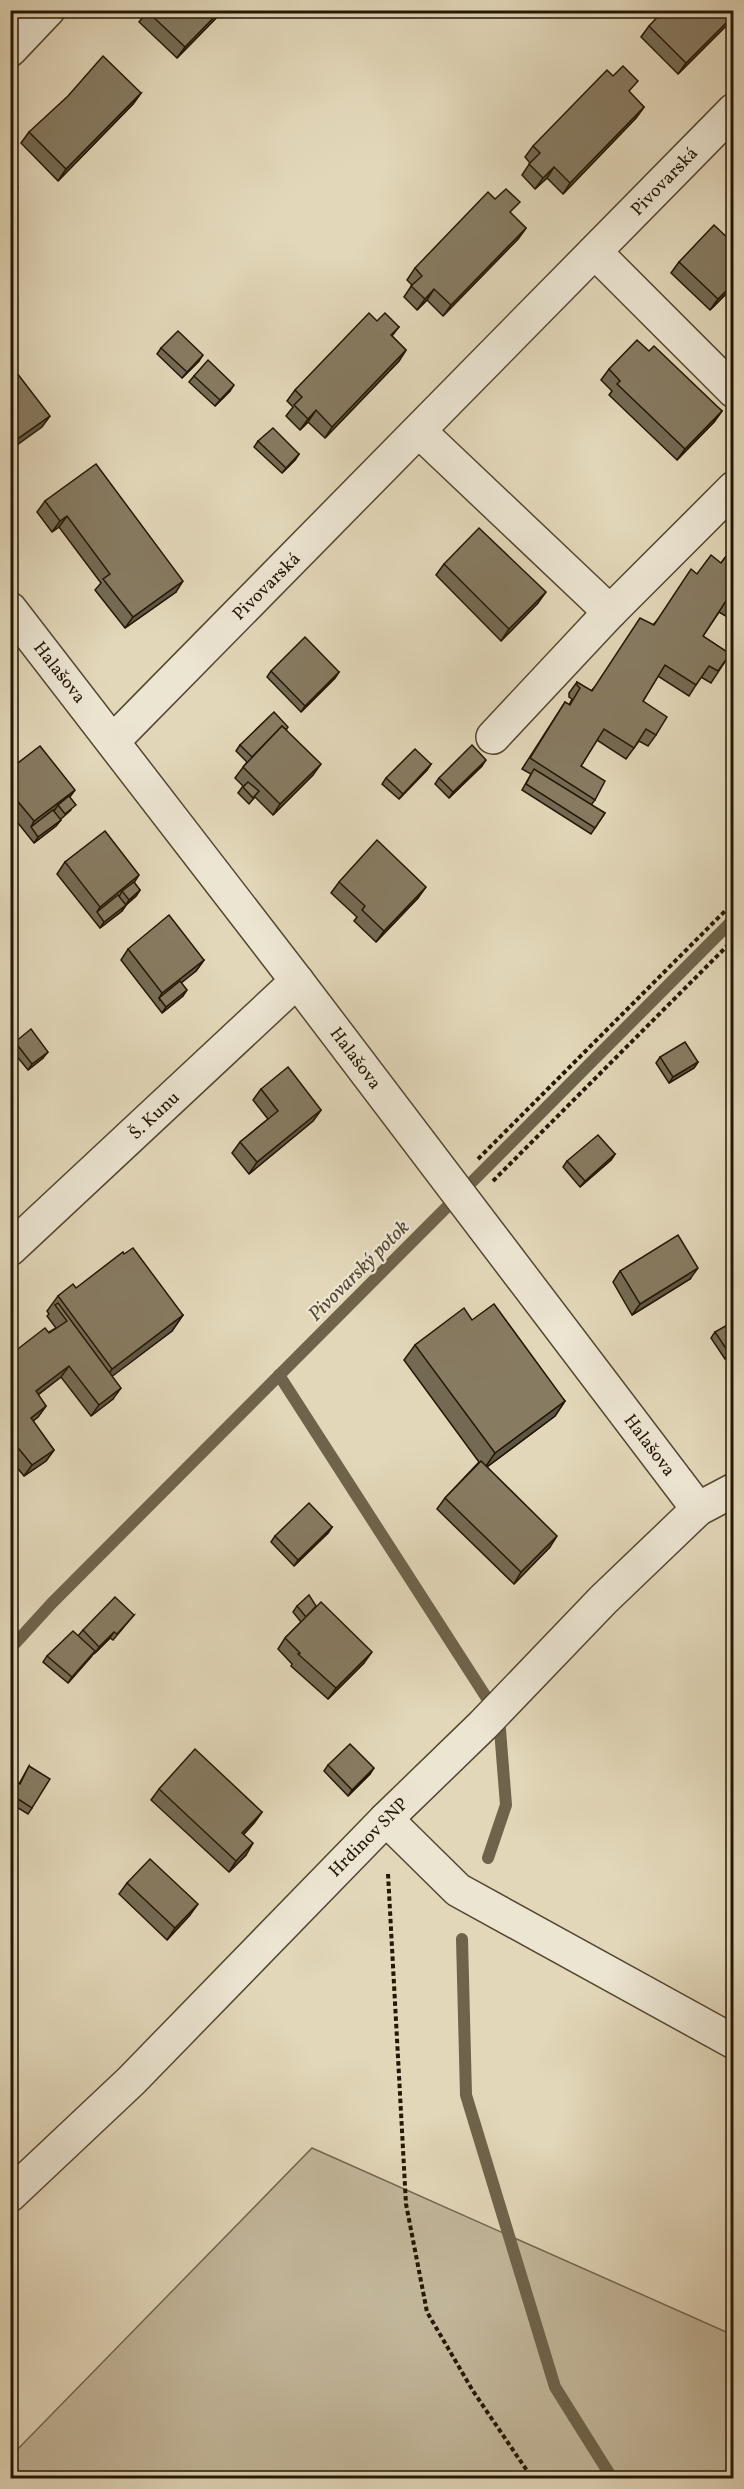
<svg xmlns="http://www.w3.org/2000/svg" width="744" height="2489" viewBox="0 0 744 2489" font-family="Vollkorn,serif">
<style>
.green{fill:#c2b69a;stroke:#73664f;stroke-width:1.5}
.lines{fill:none;stroke-linecap:round;stroke-linejoin:round}
.stream{stroke:#6f634b;stroke-width:12}
.minor-casing{stroke:#544731;stroke-width:36}
.path{stroke:#241704;stroke-width:4;stroke-dasharray:4.5 3;stroke-linecap:butt}
.minor{stroke:#ece5d2;stroke-width:33}
.wall{fill:#746a54;stroke:#241704;stroke-width:1.5}
.shaded-wall{fill:#5e5645;stroke:#241704;stroke-width:1.5}
.building{fill:#877b62;stroke:#241704;stroke-width:1.5}
.labels{text-anchor:middle;stroke-width:4.5;stroke-linejoin:round;paint-order:stroke}
.street-label{font-size:18px;fill:#241704;stroke:#ece5d2}
.water-label{font-size:20px;font-style:italic;fill:#564a34;stroke:#ece5d2}
</style>
<rect width="100%" height="100%" fill="#e2d7b9"/>
<filter id="stains"><feTurbulence type="fractalNoise" baseFrequency=".00333" numOctaves="4"/><feColorMatrix values="0 0 0 0 .2 0 0 0 0 .09 0 0 0 0 .02 0 0 0 .5 -.17"/></filter>
<radialGradient id="worn" r=".72"><stop offset=".6" stop-color="#630" stop-opacity="0"/><stop offset="1" stop-color="#630" stop-opacity=".3"/></radialGradient>
<path class="green" d="M312,2148L733,2335V2478H11V2456Z"/>
<g class="lines">
<g class="stream">
<path d="M279,1375L499,1717L506,1805L488,1858"/>
<path d="M10,1649L52,1603L734,919"/>
<path d="M462,1939L466,2095L555,2387L612,2478"/>
</g>
<g class="minor-casing">
<g id="minor">
<path d="M10,50L48,10"/>
<path d="M595,252L734,391"/>
<path d="M419,431L610,612"/>
<path d="M10,609L297,981L698,1509"/>
<path d="M493,737L610,612L734,488"/>
<path d="M113,741L734,110"/>
<path d="M10,1249L297,981"/>
<path d="M386,1819L458,1890L734,2042"/>
<path d="M10,2195L131,2081L386,1819L483,1725L603,1600L698,1509L734,1490"/>
</g>
</g>
<g class="path">
<path d="M478,1159L734,902"/>
<path d="M493,1181L734,939"/>
<path d="M388,1874L406,2204L427,2312L473,2391L532,2478"/>
</g>
<use href="#minor" class="minor"/>
</g>
<g class="wall">
<path d="M148,10H224L177,58L139,22Z"/>
<path d="M734,10V18L678,74L641,37L649,26Z"/>
<path d="M141,93L133,104L58,181L21,143L29,132Z"/>
<path d="M630,93L644,107L636,118L563,194L547,178L535,189L522,175L530,163L525,157L533,146Z"/>
<path d="M511,214L526,228L518,239L443,316L427,300L417,310L404,297L412,285L407,280L415,268Z"/>
<path d="M734,244V286L710,310L671,273L679,262Z"/>
<path d="M377,321L399,327L392,336L406,350L399,361L325,438L308,422L300,430L286,416L293,407L287,401L295,390Z"/>
<path d="M161,348L199,361L182,378L157,354Z"/>
<path d="M649,351L722,411L714,422L677,460L609,395L612,391L601,380L609,369Z"/>
<path d="M194,376L230,391L215,406L189,382Z"/>
<path d="M258,441L299,454L295,460L282,473L254,447Z"/>
<path d="M45,501L176,592L125,628L95,590L101,583L59,527L52,532L37,512Z"/>
<path d="M734,546V621L719,612L703,636L730,654L711,683L701,677L689,696L658,676L643,701L656,735L648,746L639,741L626,759L597,740L581,766L595,800L591,805L605,813L591,834L522,790L531,774L522,769L565,702L569,705L572,699L569,697V693L577,682L591,691L653,625L697,574L721,563Z"/>
<path d="M444,564L538,603L501,641L436,575Z"/>
<path d="M271,671L339,672L335,678L301,712L267,677Z"/>
<path d="M286,730L313,775L273,815L255,797L249,804L238,793L243,786L235,778L247,762L236,751L240,745Z"/>
<path d="M431,764L427,770L399,799L382,784L386,778Z"/>
<path d="M482,766L449,798L435,784L439,778Z"/>
<path d="M10,769L70,797L71,810L61,819L56,826L34,843L10,813Z"/>
<path d="M65,862L134,883L140,890L136,896L126,905L122,911L100,928L57,874Z"/>
<path d="M339,882L418,898L376,942L354,921L357,917L331,893Z"/>
<path d="M128,949L204,960L196,971L181,982L183,996L162,1013L121,960Z"/>
<path d="M15,1042L43,1058L28,1070L10,1048Z"/>
<path d="M660,1057L698,1062L694,1068L669,1083L656,1063Z"/>
<path d="M261,1089L321,1110L313,1121L249,1174L232,1153L240,1142L268,1119L253,1100Z"/>
<path d="M615,1154L611,1160L580,1187L563,1167L567,1161Z"/>
<path d="M620,1271L690,1279L632,1315L613,1282Z"/>
<path d="M76,1288L183,1315L172,1331L112,1376L113,1399L91,1416L61,1377L38,1395L46,1406L38,1417L33,1421L54,1450L46,1461L24,1476L10,1459V1355L56,1328L47,1316L49,1314L47,1311L58,1296Z"/>
<path d="M472,1320L565,1401L555,1416L487,1467L550,1547L514,1584L437,1509L445,1498L479,1462L404,1360L415,1345Z"/>
<path d="M715,1332L734,1353L725,1359L711,1338Z"/>
<path d="M332,1527L328,1533L294,1566L271,1542L275,1536Z"/>
<path d="M297,1606H316L364,1663L328,1699L291,1666L292,1664L278,1649L285,1638L301,1622L293,1612Z"/>
<path d="M134,1615L113,1640L110,1638L95,1653V1652L68,1683L43,1662L47,1656L78,1636L83,1630Z"/>
<path d="M328,1765L370,1774L348,1796L324,1771Z"/>
<path d="M29,1766L32,1808L28,1814L10,1803V1786L14,1781L19,1784Z"/>
<path d="M159,1789L262,1812L254,1823L244,1834L246,1855L229,1872L151,1800Z"/>
<path d="M127,1883L190,1915L167,1940L119,1894Z"/>
</g>
<g class="shaded-wall">
<path d="M221,10H224L177,58L185,47Z"/>
<path d="M734,15V18L678,74L686,63Z"/>
<path d="M141,93L133,104L58,181L66,169Z"/>
<path d="M644,107L636,118L563,194L570,183Z"/>
<path d="M554,167L547,178L535,189L543,178Z"/>
<path d="M526,228L518,239L443,316L451,305Z"/>
<path d="M734,283V286L710,310L718,299Z"/>
<path d="M434,289L427,300L417,310L425,299Z"/>
<path d="M406,350L399,361L325,438L332,427Z"/>
<path d="M203,355L199,361L182,378L187,372Z"/>
<path d="M234,385L230,391L215,406L220,400Z"/>
<path d="M316,410L308,422L300,430L308,419Z"/>
<path d="M722,411L714,422L677,460L685,449Z"/>
<path d="M50,416L42,427L10,450V444Z"/>
<path d="M299,454L295,460L282,473L286,468Z"/>
<path d="M67,516L59,527L52,532L60,521Z"/>
<path d="M183,581L176,592L125,628L133,617Z"/>
<path d="M546,592L538,603L501,641L509,629Z"/>
<path d="M339,672L335,678L301,712L305,706Z"/>
<path d="M486,760L482,766L449,798L453,792Z"/>
<path d="M321,764L313,775L273,815L280,804Z"/>
<path d="M431,764L427,770L399,799L403,794Z"/>
<path d="M75,790L67,801L58,805L54,811L31,827L34,821Z"/>
<path d="M61,820L56,826L34,843L38,837Z"/>
<path d="M139,875L132,886L122,891L119,897L97,912L100,907Z"/>
<path d="M426,887L418,898L376,942L384,931Z"/>
<path d="M140,890L136,896L125,906L129,900Z"/>
<path d="M126,905L122,911L100,928L104,922Z"/>
<path d="M204,960L196,971L160,1000L159,998L162,993Z"/>
<path d="M187,990L183,996L162,1013L166,1007Z"/>
<path d="M48,1052L43,1058L28,1070L32,1064Z"/>
<path d="M698,1062L694,1068L669,1083L673,1077Z"/>
<path d="M321,1110L313,1121L249,1174L257,1162Z"/>
<path d="M615,1154L611,1160L580,1187L585,1181Z"/>
<path d="M698,1268L690,1279L632,1315L640,1304Z"/>
<path d="M183,1315L172,1331L102,1384L112,1369Z"/>
<path d="M734,1350V1353L725,1359L729,1353Z"/>
<path d="M69,1366L61,1377L28,1402L36,1391Z"/>
<path d="M121,1388L113,1399L91,1416L99,1405Z"/>
<path d="M565,1401L555,1416L484,1469L495,1453Z"/>
<path d="M46,1406L38,1417L23,1429L31,1418Z"/>
<path d="M54,1450L46,1461L24,1476L32,1465Z"/>
<path d="M332,1527L328,1533L294,1566L298,1560Z"/>
<path d="M557,1536L550,1547L514,1584L521,1572Z"/>
<path d="M114,1632L110,1638L95,1653L99,1647Z"/>
<path d="M95,1651L91,1657L68,1683L72,1677Z"/>
<path d="M372,1652L364,1663L328,1699L336,1688Z"/>
<path d="M374,1768L370,1774L348,1796L352,1790Z"/>
<path d="M262,1812L254,1823L235,1844L242,1833Z"/>
<path d="M253,1843L246,1855L229,1872L236,1861Z"/>
<path d="M198,1904L190,1915L167,1940L175,1928Z"/>
</g>
<g class="building">
<path d="M148,10H221L185,47L147,11Z"/>
<path d="M664,10H734V15L686,63L649,26Z"/>
<path d="M103,56L141,93L66,169L29,132L68,96Z"/>
<path d="M623,66L638,81L629,91L644,107L570,183L554,167L543,178L529,164L540,153L533,146L607,70L613,76Z"/>
<path d="M10,180L18,187L10,195Z"/>
<path d="M506,189L520,202L510,212L526,228L451,305L434,289L425,299L411,286L422,276L415,268L488,192L495,199Z"/>
<path d="M714,225L734,244V283L718,299L679,262Z"/>
<path d="M369,313L377,321L385,313L399,327L391,335L406,350L332,427L316,410L308,419L294,405L302,397L295,390Z"/>
<path d="M178,331L203,355L187,372L161,348Z"/>
<path d="M637,340L649,351L654,346L722,411L685,449L617,384L620,381L609,369Z"/>
<path d="M208,360L234,385L220,400L194,376Z"/>
<path d="M10,364L50,416L10,444Z"/>
<path d="M273,428L299,454L286,468L258,441Z"/>
<path d="M96,464L183,581L133,617L103,579L110,574L67,516L60,521L45,501Z"/>
<path d="M479,528L546,592L509,629L444,564Z"/>
<path d="M734,546V605L726,601L703,636L730,654L718,671L709,666L696,685L665,665L643,701L667,717L656,735L646,729L634,748L604,729L581,766L605,781L595,800L530,758L565,702L570,705L580,688L577,685V682L592,691L640,618L654,625L691,569L697,574L711,555L721,563Z"/>
<path d="M305,637L339,672L305,706L271,671Z"/>
<path d="M274,712L288,727L286,730L282,726L252,757L240,745Z"/>
<path d="M282,726L321,764L280,804L243,767Z"/>
<path d="M472,745L486,760L453,792L439,778Z"/>
<path d="M40,746L75,790L34,821L10,792V769Z"/>
<path d="M415,749L431,764L403,794L386,778Z"/>
<path d="M534,769L605,813L595,828L526,784Z"/>
<path d="M248,782L259,791L253,798L243,787Z"/>
<path d="M69,796L76,805L65,814L58,805Z"/>
<path d="M53,810L61,820L38,837L31,827Z"/>
<path d="M105,831L139,875L100,907L65,862Z"/>
<path d="M377,840L426,887L384,931L362,910L365,906L339,882Z"/>
<path d="M134,882L140,890L129,900L122,891Z"/>
<path d="M118,895L126,905L104,922L97,912Z"/>
<path d="M169,915L204,960L162,993L128,949Z"/>
<path d="M180,981L187,990L166,1007L159,998Z"/>
<path d="M31,1029L48,1052L32,1064L15,1042Z"/>
<path d="M685,1042L698,1062L673,1077L660,1057Z"/>
<path d="M288,1067L321,1110L257,1162L240,1142L278,1111L261,1089Z"/>
<path d="M598,1135L615,1154L585,1181L567,1161Z"/>
<path d="M678,1235L698,1268L640,1304L620,1271Z"/>
<path d="M133,1248L183,1315L112,1369L58,1296L73,1284L76,1288L123,1252L124,1254Z"/>
<path d="M58,1303L121,1388L99,1405L69,1366L36,1391L46,1406L31,1418L54,1450L32,1465L10,1438V1355L45,1328L49,1333L67,1321L55,1305Z"/>
<path d="M494,1304L565,1401L495,1453L415,1345L464,1308L472,1320Z"/>
<path d="M734,1321V1350L729,1353L715,1332Z"/>
<path d="M481,1461L557,1536L521,1572L445,1498Z"/>
<path d="M309,1503L332,1527L298,1560L275,1536Z"/>
<path d="M309,1595L316,1606L306,1617L297,1606Z"/>
<path d="M115,1597L134,1615L117,1634L114,1632L99,1647L83,1630Z"/>
<path d="M321,1602L372,1652L336,1688L298,1654L300,1653L285,1638Z"/>
<path d="M73,1631L95,1651L72,1677L47,1656Z"/>
<path d="M350,1744L374,1768L352,1790L328,1765Z"/>
<path d="M195,1749L262,1812L242,1833L253,1843L236,1861L159,1789Z"/>
<path d="M29,1766L50,1779L32,1808L10,1794V1790L14,1781L20,1784Z"/>
<path d="M150,1859L198,1904L175,1928L127,1883Z"/>
</g>
<g class="labels">
<g class="street-label">
<text transform="translate(664 181) rotate(-46)" y="6">Pivovarská</text>
<text transform="translate(266 586) rotate(-45)" y="6">Pivovarská</text>
<text transform="translate(60 672) rotate(52)" y="6">Halašova</text>
<text transform="translate(356 1058) rotate(53)" y="6">Halašova</text>
<text transform="translate(154 1115) rotate(-43)" y="6">Š. Kunu</text>
<text transform="translate(650 1445) rotate(53)" y="6">Halašova</text>
<text transform="translate(368 1837) rotate(-45)" y="6">Hrdinov SNP</text>
</g>
<g class="water-label">
<text transform="translate(358 1270) rotate(-45)" y="7">Pivovarský potok</text>
</g>
</g>
<rect width="744" height="2489" fill="none" stroke="#e2d7b9" stroke-width="36"/>
<rect x="12" y="12" width="720" height="2465" fill="none" stroke="#241704" stroke-width="3"/>
<rect x="18" y="18" width="708" height="2453" fill="none" stroke="#241704" stroke-width="1.5"/>
<rect width="100%" height="100%" filter="url(#stains)"/>
<rect width="100%" height="100%" fill="url(#worn)"/>
</svg>
